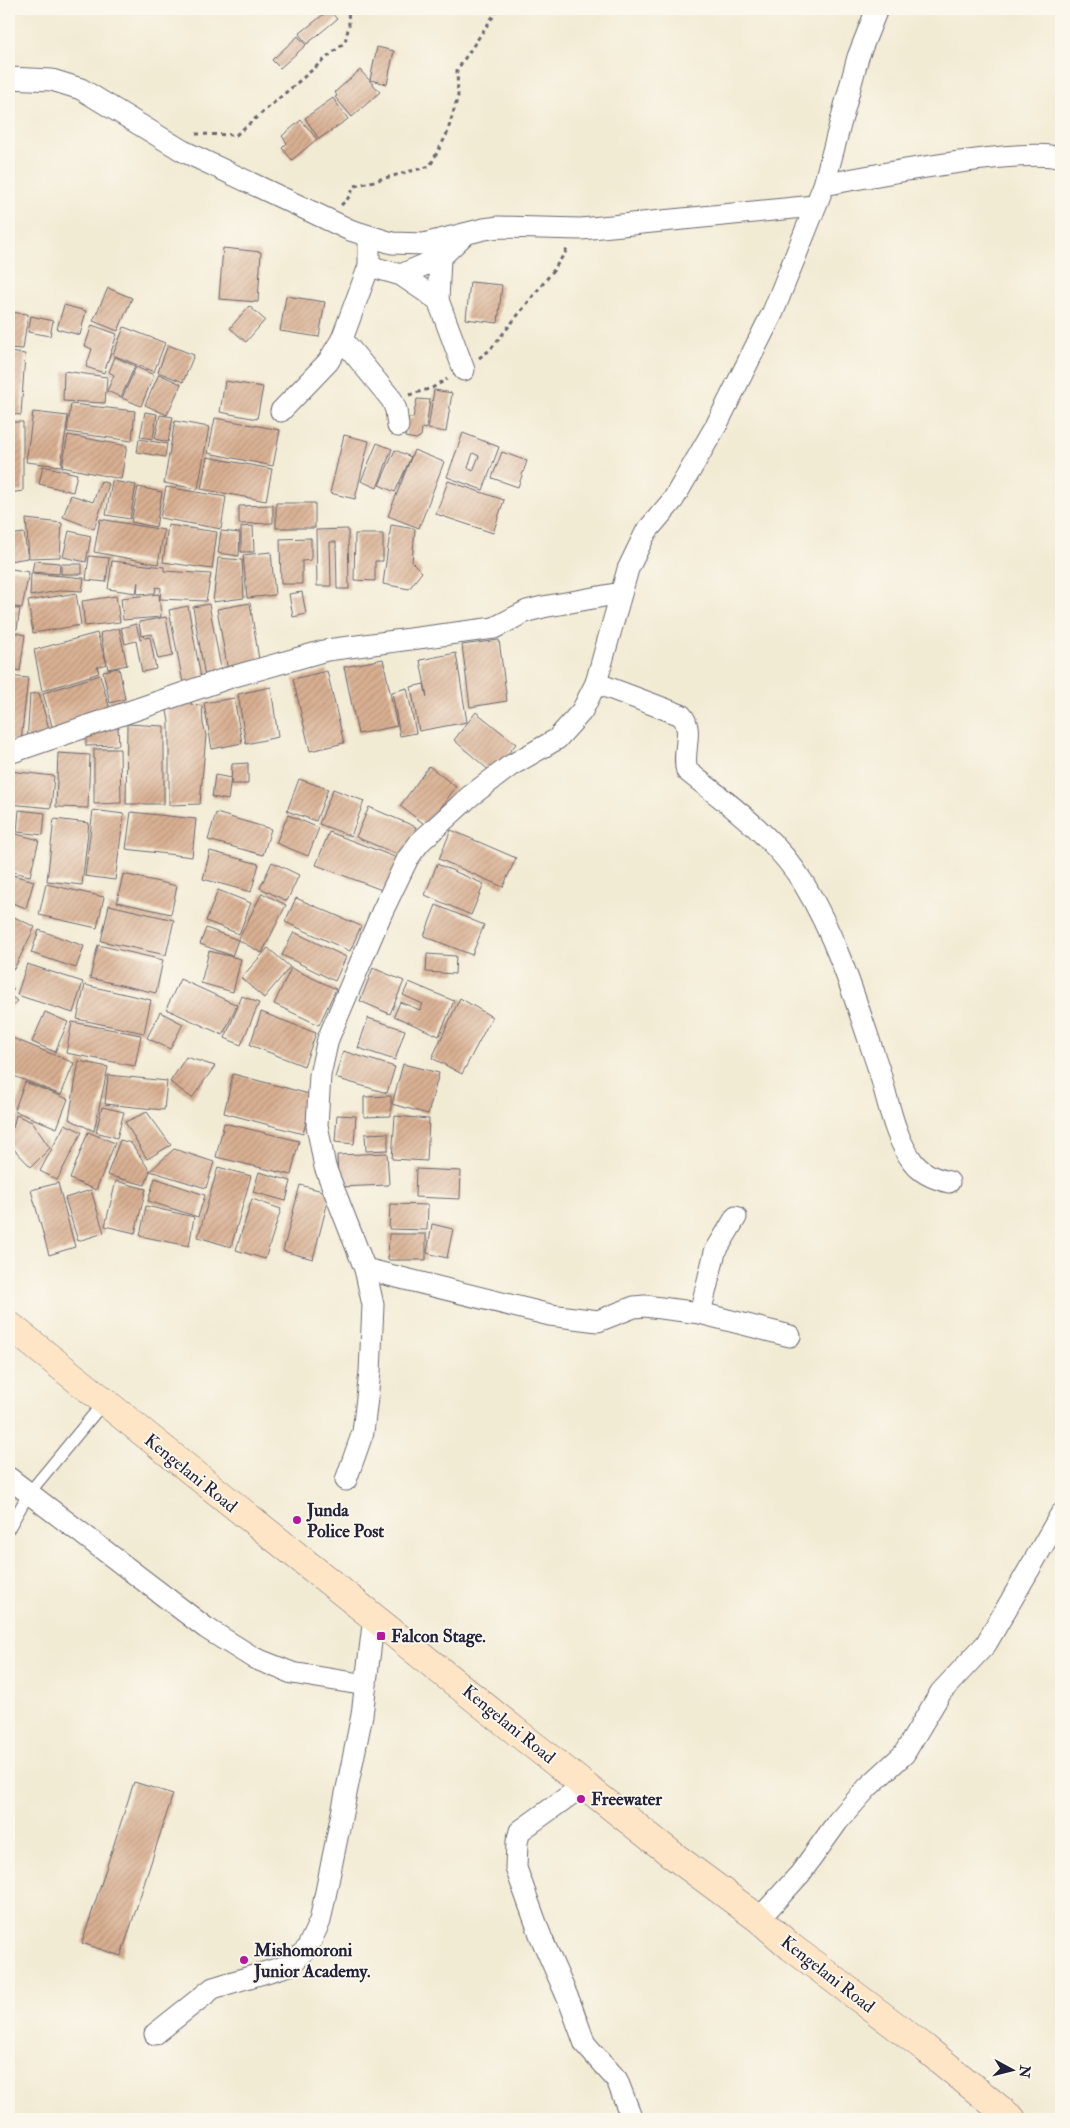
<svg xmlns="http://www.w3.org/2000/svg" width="1070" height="2128" viewBox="0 0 1070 2128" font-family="'IM FELL Double Pica',serif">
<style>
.building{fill:url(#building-hatch);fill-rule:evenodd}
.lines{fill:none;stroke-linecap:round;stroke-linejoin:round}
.service-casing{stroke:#6b6871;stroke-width:13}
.minor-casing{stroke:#6b6871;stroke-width:23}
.secondary-casing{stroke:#6b6871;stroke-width:29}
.path{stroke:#6b6871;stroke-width:3;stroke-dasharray:4 4;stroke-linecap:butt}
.service{stroke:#fff;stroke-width:11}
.minor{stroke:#fff;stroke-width:21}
.secondary{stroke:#fde5c5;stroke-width:28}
.poi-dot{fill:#b5179e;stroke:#fbf7ec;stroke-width:2}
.labels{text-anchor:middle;stroke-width:4;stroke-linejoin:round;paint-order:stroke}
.street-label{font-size:18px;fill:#22223b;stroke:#fbf7ec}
.poi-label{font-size:18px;font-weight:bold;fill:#22223b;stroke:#fbf7ec;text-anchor:start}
</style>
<defs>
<pattern id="building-hatch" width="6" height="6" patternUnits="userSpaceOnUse" patternTransform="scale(1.25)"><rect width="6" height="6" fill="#d8af91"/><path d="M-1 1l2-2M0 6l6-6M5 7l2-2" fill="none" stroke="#b9967e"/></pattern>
</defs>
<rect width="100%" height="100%" fill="#fbf7ec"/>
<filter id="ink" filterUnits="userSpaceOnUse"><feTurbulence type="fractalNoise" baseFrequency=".02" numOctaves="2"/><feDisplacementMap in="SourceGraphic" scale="10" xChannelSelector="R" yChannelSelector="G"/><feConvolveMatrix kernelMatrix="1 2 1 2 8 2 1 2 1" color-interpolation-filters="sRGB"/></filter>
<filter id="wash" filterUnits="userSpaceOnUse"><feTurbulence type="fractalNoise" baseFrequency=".0096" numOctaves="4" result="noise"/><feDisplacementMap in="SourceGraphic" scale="20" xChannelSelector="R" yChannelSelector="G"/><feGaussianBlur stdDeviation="1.12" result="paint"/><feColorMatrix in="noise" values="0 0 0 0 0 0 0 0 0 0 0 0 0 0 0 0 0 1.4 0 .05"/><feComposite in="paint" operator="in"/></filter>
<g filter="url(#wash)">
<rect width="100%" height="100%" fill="#f2ebd4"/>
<g id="blocks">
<g class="building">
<path d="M329,10L337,19L307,44L299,34Z"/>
<path d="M298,36L306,45L280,68L272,60Z"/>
<path d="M377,47L394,51L387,84L370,80Z"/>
<path d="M360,70L380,92L352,117L335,97L337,96L335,92Z"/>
<path d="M333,98L348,119L319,139L305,118Z"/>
<path d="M301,120L317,139L292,160L282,148L287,143L282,136Z"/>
<path d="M223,248L261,252L258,302L219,299Z"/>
<path d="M470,282L502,285L498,323L466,319Z"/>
<path d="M108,288L132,298L118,331L93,321Z"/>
<path d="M286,296L325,302L319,337L280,331Z"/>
<path d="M64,305L86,311L80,335L57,329Z"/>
<path d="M249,306L265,320L246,342L230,328Z"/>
<path d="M9,312L28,314L23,349L9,348Z"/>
<path d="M31,316L53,321L50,336L28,332Z"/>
<path d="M92,325L117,334L104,373L86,367L92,349L85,346Z"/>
<path d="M124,327L165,343L154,372L113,355Z"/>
<path d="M168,345L194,355L183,382L158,372Z"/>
<path d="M9,352L25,354L21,415L9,414Z"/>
<path d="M115,357L135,366L121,397L107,391L114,375L109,372Z"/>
<path d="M136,367L154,375L141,406L122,398Z"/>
<path d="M64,371L107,377L105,403L63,401Z"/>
<path d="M159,374L181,384L167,415L145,405Z"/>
<path d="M225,381L263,387L257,419L220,412Z"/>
<path d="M434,390L452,393L446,432L428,429Z"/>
<path d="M417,399L430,400L426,429L422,428L421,436L416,439L405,437L408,418H413Z"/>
<path d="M71,404L135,411L132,441L67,432Z"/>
<path d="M33,412L68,416L61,466L26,462Z"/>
<path d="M145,412L157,414L153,439L140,437Z"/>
<path d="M160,415L173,417L168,442L155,439Z"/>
<path d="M215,418L280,430L273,466L208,453Z"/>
<path d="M175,421L209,427L198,489L164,483Z"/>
<path d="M9,422H23V491L9,493Z"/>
<path d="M463,433L499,447L483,490L447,477ZM473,453L479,456L473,471L468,468Z"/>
<path d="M68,435L127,446L121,479L62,467Z"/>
<path d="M344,435L369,441L355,499L330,493Z"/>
<path d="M139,439L167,444L165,457L137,452Z"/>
<path d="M377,443L392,449L377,488L361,481Z"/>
<path d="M395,450L411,457L395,492L379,485Z"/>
<path d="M414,450L444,462L419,528L388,516Z"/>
<path d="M502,452L527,461L518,487L492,478Z"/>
<path d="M207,457L272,469L266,501L201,489Z"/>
<path d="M43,466L77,474L73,492L39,484Z"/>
<path d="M101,481L109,484L94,529L63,517L71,495L93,502Z"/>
<path d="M112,481L136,485L130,519L106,515Z"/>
<path d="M448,481L504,500L493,533L436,514Z"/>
<path d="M138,487L162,492L156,527L131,522Z"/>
<path d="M166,487L226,497L221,529L160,518Z"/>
<rect x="276" y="503" width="39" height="25"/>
<path d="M273,505V523L239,524V506Z"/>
<path d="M26,519L62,523L60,557L29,558Z"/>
<path d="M100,519L164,530L158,564L94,552Z"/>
<path d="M168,525L217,532L212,569L163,562Z"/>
<path d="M391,525L415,529L412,562L422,572L409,589L383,584Z"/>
<path d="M253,526L254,552H241V527Z"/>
<path d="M348,529L349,589H337L336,542H330L331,586H317L316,530Z"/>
<path d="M69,531L91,536L86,562L63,557Z"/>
<path d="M221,531L240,533L239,556L218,553Z"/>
<path d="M24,533L28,558L9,561V535Z"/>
<path d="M355,534H383V561H375V581L354,580Z"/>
<path d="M311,538V560L302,561V584H281L280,539Z"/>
<path d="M271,552L275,595L247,598L243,555Z"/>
<path d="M89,556L109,558L106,582L86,580Z"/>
<path d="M218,558L242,560L244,598L213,602Z"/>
<path d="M34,561L60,563L59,574L32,572Z"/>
<path d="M112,561L164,567V571L211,574L206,601L160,599L161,588L156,587L155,593L137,594L138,582L136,593L108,589Z"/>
<rect x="61" y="564" width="21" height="10"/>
<path d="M12,569L29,572L22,608L9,606V584Z"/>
<path d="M31,573L84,578L82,591L64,590L30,596Z"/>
<path d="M302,592L306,614L293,617L289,594Z"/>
<path d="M76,593L81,625L33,633L28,601Z"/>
<path d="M159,594L161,617L123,620L121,598Z"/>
<path d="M116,596L120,622L85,626L82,601Z"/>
<path d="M250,603L260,666L228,671L217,609Z"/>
<path d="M209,604L222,674L205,677L193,607Z"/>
<path d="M188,606L201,678L183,683L169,610Z"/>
<path d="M9,608L20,609L17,629L9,628Z"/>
<path d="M166,617L173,656L158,659L152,634L141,636L139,622Z"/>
<path d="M136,624L140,639L150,637L156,669L142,672L136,641L125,644L121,628Z"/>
<path d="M119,628L127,665L108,669L100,633Z"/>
<path d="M9,631L25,635L20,671L9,668Z"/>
<path d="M97,633L107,664L97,667L99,673L42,691L34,650Z"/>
<path d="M499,640L507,701L470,707L462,645Z"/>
<path d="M456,653L467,722L419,731L411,687L424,684L427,697L420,660Z"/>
<path d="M383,659L397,726L358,734L344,667Z"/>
<path d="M119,668L125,699L110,703L103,671Z"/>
<path d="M327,671L344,743L310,751L293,679Z"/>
<path d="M100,675L111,713L54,733L43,693Z"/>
<path d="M9,676L28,678L21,741L9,740Z"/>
<path d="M271,687L278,737L246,744L238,694Z"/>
<path d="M407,688L416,733L400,736L392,692Z"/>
<path d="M39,693L51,736L27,743L30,694Z"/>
<path d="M192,698L191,705L202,706L203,724L206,735L200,804L169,805V722L166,705Z"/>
<path d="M234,698L242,743L212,749L204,703Z"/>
<path d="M476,712L516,744L492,773L454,740Z"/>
<path d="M127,724L164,726V804H126Z"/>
<path d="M118,727L119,745L86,746V728Z"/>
<path d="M94,749H120L121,803L94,804Z"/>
<path d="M58,753L90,755L88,808L56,807Z"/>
<path d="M248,763V784H231L232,764Z"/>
<path d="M429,766L456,787L427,826L400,806Z"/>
<path d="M9,771L54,776L51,808L9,804Z"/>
<path d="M215,775L231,778L228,800L212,797Z"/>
<path d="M299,779L328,789L316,821L287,811Z"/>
<path d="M333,789L364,801L351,836L319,824Z"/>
<path d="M369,807L416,827L404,857L356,837Z"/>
<path d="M19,810L45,813L43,835L17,832Z"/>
<path d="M93,810L124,814L115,880L85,876Z"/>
<path d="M131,812L196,819L192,857L126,849Z"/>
<path d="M216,813L271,829L263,855L208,840Z"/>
<path d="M288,815L319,828L308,856L276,843Z"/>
<path d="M54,819L89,823L82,885L47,881Z"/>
<path d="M451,830L516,858L503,887L439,859Z"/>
<path d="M9,832L39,840L30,876L9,871Z"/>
<path d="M329,832L400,859L387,892L316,865Z"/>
<path d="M210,851L259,864L251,892L203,879Z"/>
<path d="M272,862L299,875L287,901L260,888Z"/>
<path d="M437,864L484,884L471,915L425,895Z"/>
<path d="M9,874L34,881L26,908L9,902Z"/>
<path d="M123,874L177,886L171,914L117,902Z"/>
<path d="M46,884L104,897L97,928L39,915Z"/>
<path d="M218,890L251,903L239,934L206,921Z"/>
<path d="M262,893L286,905L262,953L238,940Z"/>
<path d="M296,898L361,926L350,951L285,922Z"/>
<path d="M109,905L174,920L166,955L101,941Z"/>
<path d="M436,905L484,925L472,955L424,936Z"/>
<path d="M12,916L35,927L14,969L9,967V922Z"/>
<path d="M206,928L238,940L232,956L200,944Z"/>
<path d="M39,930L84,946L76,968L31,953Z"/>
<path d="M294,932L346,957L335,981L282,955Z"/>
<path d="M98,945L163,960L156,993L90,978Z"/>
<path d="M268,948L290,967L264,998L241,978Z"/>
<path d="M209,951L241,959L233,992L201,983Z"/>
<path d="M427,954L456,956L455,974L426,972Z"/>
<path d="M27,964L83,982L73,1013L17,995Z"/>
<path d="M291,968L336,989L319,1025L274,1004Z"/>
<path d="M373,968L404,981L390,1014L360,1001Z"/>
<path d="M180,979L237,1005L223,1035L166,1009Z"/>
<path d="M409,982L454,1001L439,1036L394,1016L400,1002L420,1010L423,1004L403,995Z"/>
<path d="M9,985L14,989L10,995L17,1001L9,1011Z"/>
<path d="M85,985L151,1000L144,1033L77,1019Z"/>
<path d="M242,996L259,1003L241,1045L225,1038Z"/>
<path d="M460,998L492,1017L462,1074L432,1058Z"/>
<path d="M45,1012L68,1022L55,1052L32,1042Z"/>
<path d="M160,1012L183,1024L170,1049L147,1038Z"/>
<path d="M261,1012L316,1033L304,1066L250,1045Z"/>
<path d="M368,1018L405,1030L395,1060L358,1048Z"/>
<path d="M72,1022L141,1035L135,1066L66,1053Z"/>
<path d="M10,1037L74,1063L61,1095L9,1074Z"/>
<path d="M343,1051L395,1067L387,1093L335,1078Z"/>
<path d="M186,1057L215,1066L192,1098L170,1082Z"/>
<path d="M79,1061L108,1067L94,1131L69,1119Z"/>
<path d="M403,1064L439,1073L428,1114L392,1104Z"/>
<path d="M233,1074L313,1095L303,1134L224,1113Z"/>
<path d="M108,1075L167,1081L164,1110L105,1104Z"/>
<path d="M25,1082L68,1099L57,1128L14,1111Z"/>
<path d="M391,1096V1116L364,1117V1097Z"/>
<path d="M102,1107L124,1112L117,1138L96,1132Z"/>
<path d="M147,1112L171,1145L147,1159L125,1122Z"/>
<path d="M16,1115L32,1122L50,1148L31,1167L9,1144V1126L13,1128Z"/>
<path d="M337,1115L356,1116L354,1144L335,1142Z"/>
<path d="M395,1116L429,1119L427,1161L392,1159Z"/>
<path d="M224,1123L299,1141L291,1175L216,1157Z"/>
<path d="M65,1124L82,1132L57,1180L40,1171Z"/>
<path d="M88,1132L115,1143L96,1190L70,1179Z"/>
<path d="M388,1133V1150L366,1151L365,1134Z"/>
<path d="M120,1140L131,1143L150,1171L145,1185L107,1175Z"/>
<path d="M174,1149L214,1162L206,1188L150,1171Z"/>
<path d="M387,1153L389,1185L338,1187L337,1155Z"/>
<path d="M218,1167L251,1176L231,1247L198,1237Z"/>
<path d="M416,1169L461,1171L460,1199L415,1197Z"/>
<path d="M259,1172L291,1181L286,1201L253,1192Z"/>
<path d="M155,1178L205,1195L198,1217L148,1201Z"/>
<path d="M116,1181L146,1189L135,1233L105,1226Z"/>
<path d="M58,1183L75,1247L49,1255L31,1190Z"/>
<path d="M300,1185L330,1193L313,1259L283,1251Z"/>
<path d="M91,1190L104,1233L78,1241L65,1198Z"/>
<path d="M252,1199L281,1209L265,1259L236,1250Z"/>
<path d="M390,1204L428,1205L427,1230L389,1229Z"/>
<path d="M146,1206L194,1217L189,1246L140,1236Z"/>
<path d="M432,1224L453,1229L447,1258L427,1253Z"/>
<path d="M389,1234H426V1260H388Z"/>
<path d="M134,1782L173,1794L121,1956L82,1943Z"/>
</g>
</g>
</g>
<g filter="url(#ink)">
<use href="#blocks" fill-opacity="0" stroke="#6b6871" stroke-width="1"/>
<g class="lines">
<g class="service-casing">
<path id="service" d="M9,1528L29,1493L104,1402"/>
</g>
<g class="minor-casing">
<g id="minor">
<path d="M9,78L52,80L81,89L183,151L350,230L392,243L424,244L484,229L499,227L581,229L814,206"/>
<path d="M824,185C858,178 1040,144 1061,159"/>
<path d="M369,266L401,275L438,300L464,370"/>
<path d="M401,275L440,258L465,234"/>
<path d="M438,300L440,258"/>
<path d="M342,339L392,400L396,410L398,426"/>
<path d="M281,411L328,362L342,339L369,266V237"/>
<path d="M596,683L681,715C695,729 681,753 687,771C729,804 776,838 804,884C838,940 858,1008 879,1070C888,1100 894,1137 913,1162C922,1174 935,1179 949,1182"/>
<path d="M9,753L228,678L327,650L494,628L527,611L543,607L621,593"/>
<path d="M365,1269L550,1315L598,1321L634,1307L645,1306L700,1313L790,1336"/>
<path d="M700,1313L715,1252L736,1217"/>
<path d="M9,1478L206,1628L254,1658L292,1673L366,1685"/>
<path d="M346,1480L363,1432L370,1372L373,1305L365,1269L325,1167L317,1125L320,1075L328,1039L382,912L408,858L420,842L469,797L510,766L557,739L582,711L596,683L628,569L646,532L673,500L717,424L773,312L824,185L858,57L877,9"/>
<path d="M584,1785L520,1831L517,1842L516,1868L541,1937L570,2003L585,2044L617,2080L632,2119"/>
<path d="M759,1919L800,1874L838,1821L868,1787L904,1754L941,1692L986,1644L1061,1514"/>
<path d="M155,2034L213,1988L290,1965L307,1949L320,1921L362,1715L374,1617"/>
</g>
</g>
<g class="secondary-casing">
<path id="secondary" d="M9,1325L518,1733L674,1856L759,1919L791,1947L925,2048L1012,2119"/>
</g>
<g class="path">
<path d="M196,134L236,135L345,42L349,25L348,9"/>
<path d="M341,205L347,200L355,186L430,166L447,134L458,96L457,70L498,9"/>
<path d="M479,358L490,350L553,271L568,248"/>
<path d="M409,395L432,388L447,379"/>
</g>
<use href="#service" class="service"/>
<use href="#minor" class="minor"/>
<use href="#secondary" class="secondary"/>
</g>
</g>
<g class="poi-dot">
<circle cx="297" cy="1520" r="5"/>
<rect x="376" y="1631" width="10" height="10" rx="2.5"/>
<circle cx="581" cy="1799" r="5"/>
<circle cx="244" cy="1960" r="5"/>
</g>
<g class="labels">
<g class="street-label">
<text transform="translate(191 1473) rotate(39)" y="6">Kengelani Road</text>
<text transform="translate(509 1724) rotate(39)" y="6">Kengelani Road</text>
<text transform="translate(828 1974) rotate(38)" y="6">Kengelani Road</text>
</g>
<g class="poi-label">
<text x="307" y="1516">Junda<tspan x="307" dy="21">Police Post</tspan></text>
<text x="391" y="1642">Falcon Stage.</text>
<text x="591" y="1805">Freewater</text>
<text x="254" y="1956">Mishomoroni<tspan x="254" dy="21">Junior Academy.</tspan></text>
</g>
</g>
<rect width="1070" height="2128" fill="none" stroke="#fbf7ec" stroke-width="30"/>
<g transform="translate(1012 2070) rotate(97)" stroke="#fbf7ec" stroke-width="4" paint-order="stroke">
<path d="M0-4L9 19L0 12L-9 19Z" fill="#22223b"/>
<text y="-8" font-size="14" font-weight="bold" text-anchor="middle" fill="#22223b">N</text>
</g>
</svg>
